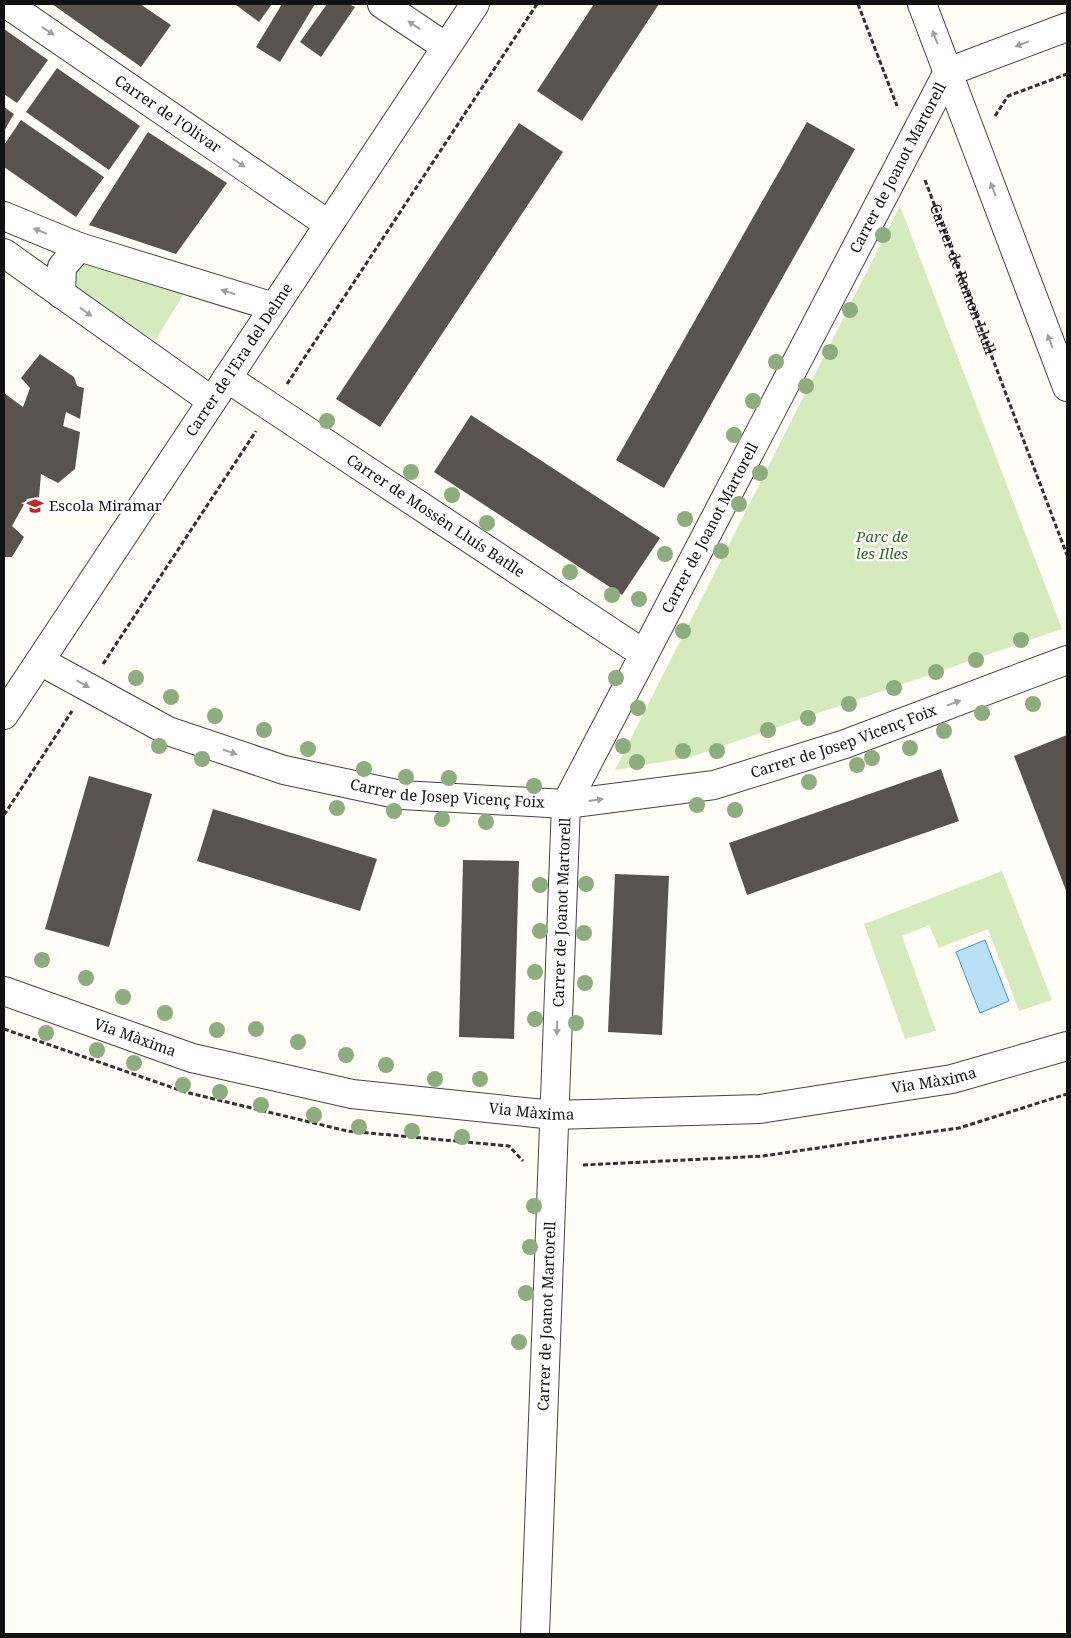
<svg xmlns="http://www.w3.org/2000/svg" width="1071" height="1638" viewBox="0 0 1071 1638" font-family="'Noto Serif',serif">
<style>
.green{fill:#d5ebbd}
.water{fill:#b9e0f7;stroke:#3f96cf}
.building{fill:#5a524d}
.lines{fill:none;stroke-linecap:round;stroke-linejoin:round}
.minor-casing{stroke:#444;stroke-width:30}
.path{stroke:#333;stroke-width:3;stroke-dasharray:5 2.5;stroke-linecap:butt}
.minor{stroke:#fff;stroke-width:28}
.tree{fill:#8dad7f}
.oneway{fill:#a0a0a0}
.labels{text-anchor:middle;stroke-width:5;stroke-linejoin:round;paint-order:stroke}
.street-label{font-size:15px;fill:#111;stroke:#fff}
.poi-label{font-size:15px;fill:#111;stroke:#fff;text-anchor:start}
.park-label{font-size:15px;font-style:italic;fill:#2f6b1f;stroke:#fff}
</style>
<rect width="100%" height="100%" fill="#fffdf5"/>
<g class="green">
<path d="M900,206L1062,629L691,757L615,770Z"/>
<path d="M83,262L186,290L155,341L77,287L75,274Z"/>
<path d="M1002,871L1052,1000L1019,1011L988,929L939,948L929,925L902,936L936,1031L905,1039L864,924Z"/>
</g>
<path class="water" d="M985,940L1009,1001L980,1013L956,952Z"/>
<g class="building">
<path d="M52,4H140L171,25L141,67Z"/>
<path d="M237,4H272L259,22L236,5Z"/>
<path d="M282,4H315L280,62L256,47Z"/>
<path d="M327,4H349L355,7L321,57L300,42Z"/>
<path d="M594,4H659L582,121L537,91Z"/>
<path d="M4,29L48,60L17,103L4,94Z"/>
<path d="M57,68L140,126L109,170L26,112Z"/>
<path d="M4,107L14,114L4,131Z"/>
<path d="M21,120L104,177L76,217L4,167V145Z"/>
<path d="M807,122L855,149L664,488L616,460Z"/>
<path d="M519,123L563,152L380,427L336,399Z"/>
<path d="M148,132L227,183L176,254L89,225Z"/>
<path d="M40,354L74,377L77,386L84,388L80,419L66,412L63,426L80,432L75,469L58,483L41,474L39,497L27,499L12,526L24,537L12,557H4V393L23,407L30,388L21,378Z"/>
<path d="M471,415L660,538L622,595L434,472Z"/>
<path d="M1067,735V893L1014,756Z"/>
<path d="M941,769L959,821L747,895L729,843Z"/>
<path d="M89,776L152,794L109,947L45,929Z"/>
<path d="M213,809L377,859L360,911L197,861Z"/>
<path d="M463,860L519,861L514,1039L459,1037Z"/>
<path d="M615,874L669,876L662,1035L608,1032Z"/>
</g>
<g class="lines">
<g class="minor-casing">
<g id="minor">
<path id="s2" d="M7,4L328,224"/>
<path d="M382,4L446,47"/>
<path d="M922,4L1067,387"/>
<path d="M4,216L79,247L274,307"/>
<path d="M4,253L212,401"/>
<path d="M61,294L62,267L79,247"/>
<path id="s3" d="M227,378L644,654"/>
<path id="s4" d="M40,661L168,731L284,770L401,795L566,804L714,785L845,744L1067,660"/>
<path id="s5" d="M4,715L475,4"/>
<path id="s6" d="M4,991L192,1058L352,1094L554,1115L760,1109L952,1079L1067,1046"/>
<path id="s7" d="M535,1634L566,804L948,72L1067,27"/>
</g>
</g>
<g class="path">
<path d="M858,4L897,106"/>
<path d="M995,116L1008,96L1067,74"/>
<path id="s1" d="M925,180L1067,555"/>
<path d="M287,384L537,4"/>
<path d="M103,664L256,431"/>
<path d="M4,815L72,711"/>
<path d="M4,1029L185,1092L347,1131L509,1146L523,1161"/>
<path d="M583,1165L763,1156L886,1138L959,1128L1067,1094"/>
</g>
<use href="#minor" class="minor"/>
</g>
<g class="tree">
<circle cx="883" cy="235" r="8"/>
<circle cx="850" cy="310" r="8"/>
<circle cx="830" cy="352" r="8"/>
<circle cx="776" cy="362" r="8"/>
<circle cx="806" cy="386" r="8"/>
<circle cx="753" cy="401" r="8"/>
<circle cx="327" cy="421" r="8"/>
<circle cx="734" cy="435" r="8"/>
<circle cx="411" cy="472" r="8"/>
<circle cx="760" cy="473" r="8"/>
<circle cx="452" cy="495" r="8"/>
<circle cx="739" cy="504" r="8"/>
<circle cx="685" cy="519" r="8"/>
<circle cx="487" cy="523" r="8"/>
<circle cx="721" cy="551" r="8"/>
<circle cx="665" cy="554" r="8"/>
<circle cx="570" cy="572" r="8"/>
<circle cx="612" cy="595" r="8"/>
<circle cx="639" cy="599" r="8"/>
<circle cx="683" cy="631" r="8"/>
<circle cx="1021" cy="640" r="8"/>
<circle cx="976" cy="660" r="8"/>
<circle cx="936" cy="672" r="8"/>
<circle cx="136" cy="678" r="8"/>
<circle cx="616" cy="678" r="8"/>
<circle cx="894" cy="688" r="8"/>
<circle cx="171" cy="697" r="8"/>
<circle cx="849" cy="704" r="8"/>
<circle cx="1033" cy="704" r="8"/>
<circle cx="638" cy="708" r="8"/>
<circle cx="982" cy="713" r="8"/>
<circle cx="215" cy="716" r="8"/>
<circle cx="808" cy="718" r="8"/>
<circle cx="264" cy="730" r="8"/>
<circle cx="768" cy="730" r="8"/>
<circle cx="944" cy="731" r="8"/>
<circle cx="159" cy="746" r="8"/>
<circle cx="623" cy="746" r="8"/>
<circle cx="910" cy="748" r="8"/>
<circle cx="308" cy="749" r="8"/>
<circle cx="683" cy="751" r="8"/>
<circle cx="717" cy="751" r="8"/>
<circle cx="872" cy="758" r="8"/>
<circle cx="202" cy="759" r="8"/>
<circle cx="637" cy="762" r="8"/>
<circle cx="857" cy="765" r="8"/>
<circle cx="364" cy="769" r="8"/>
<circle cx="406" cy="777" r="8"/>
<circle cx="449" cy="778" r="8"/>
<circle cx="809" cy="782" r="8"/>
<circle cx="534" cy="786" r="8"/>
<circle cx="697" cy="805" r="8"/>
<circle cx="337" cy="808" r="8"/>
<circle cx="735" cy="810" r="8"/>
<circle cx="394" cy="811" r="8"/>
<circle cx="442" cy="819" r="8"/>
<circle cx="486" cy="822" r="8"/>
<circle cx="586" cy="884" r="8"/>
<circle cx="540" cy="885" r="8"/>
<circle cx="540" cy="931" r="8"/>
<circle cx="584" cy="933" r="8"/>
<circle cx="42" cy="960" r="8"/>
<circle cx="535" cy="972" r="8"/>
<circle cx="86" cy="978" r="8"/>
<circle cx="585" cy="983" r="8"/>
<circle cx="123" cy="997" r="8"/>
<circle cx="165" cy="1013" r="8"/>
<circle cx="535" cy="1019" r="8"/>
<circle cx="576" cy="1023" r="8"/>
<circle cx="256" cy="1029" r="8"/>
<circle cx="217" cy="1030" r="8"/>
<circle cx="46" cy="1033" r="8"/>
<circle cx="298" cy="1042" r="8"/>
<circle cx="97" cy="1050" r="8"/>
<circle cx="346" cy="1055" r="8"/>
<circle cx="134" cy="1063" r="8"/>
<circle cx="386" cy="1065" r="8"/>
<circle cx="435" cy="1079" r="8"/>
<circle cx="480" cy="1079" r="8"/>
<circle cx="183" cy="1085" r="8"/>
<circle cx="220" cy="1092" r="8"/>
<circle cx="261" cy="1105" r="8"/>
<circle cx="314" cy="1115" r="8"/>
<circle cx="359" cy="1127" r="8"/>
<circle cx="412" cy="1131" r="8"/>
<circle cx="462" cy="1137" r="8"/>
<circle cx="534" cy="1206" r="8"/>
<circle cx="530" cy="1247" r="8"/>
<circle cx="526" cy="1293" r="8"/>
<circle cx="519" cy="1342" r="8"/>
</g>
<defs><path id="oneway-solid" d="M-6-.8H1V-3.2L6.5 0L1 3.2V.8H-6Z" transform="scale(1.25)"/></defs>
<g class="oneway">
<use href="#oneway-solid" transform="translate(414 25) rotate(-146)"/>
<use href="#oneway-solid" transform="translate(48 31) rotate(34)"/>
<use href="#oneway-solid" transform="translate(935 37) rotate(-111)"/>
<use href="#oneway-solid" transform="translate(1022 44) rotate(159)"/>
<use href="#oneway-solid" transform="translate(239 163) rotate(34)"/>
<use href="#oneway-solid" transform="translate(993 189) rotate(-111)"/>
<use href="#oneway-solid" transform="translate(40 231) rotate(-158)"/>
<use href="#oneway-solid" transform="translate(228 292) rotate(-163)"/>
<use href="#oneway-solid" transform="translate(86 312) rotate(36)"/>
<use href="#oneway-solid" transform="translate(1050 341) rotate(-111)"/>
<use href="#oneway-solid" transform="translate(83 684) rotate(29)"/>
<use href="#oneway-solid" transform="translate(954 703) rotate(-21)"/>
<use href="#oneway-solid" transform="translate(230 752) rotate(19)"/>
<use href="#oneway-solid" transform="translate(596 800) rotate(-7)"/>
<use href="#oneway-solid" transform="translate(557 1028) rotate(92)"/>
</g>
<defs>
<g id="school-bare" transform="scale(1.35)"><path d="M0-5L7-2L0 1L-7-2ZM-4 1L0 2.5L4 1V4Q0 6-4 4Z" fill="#c4262e" stroke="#fff" stroke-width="2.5" paint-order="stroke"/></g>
</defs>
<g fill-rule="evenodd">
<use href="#school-bare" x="35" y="506"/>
</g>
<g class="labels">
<g class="street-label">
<text dy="5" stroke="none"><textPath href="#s2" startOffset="195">Carrer de l'Olivar</textPath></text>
<text dy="5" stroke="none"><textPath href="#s7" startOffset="1548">Carrer de Joanot Martorell</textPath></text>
<text dy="5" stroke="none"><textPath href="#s1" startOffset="106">Carrer de Ramon Llull</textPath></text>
<text dy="5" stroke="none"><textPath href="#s5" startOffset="426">Carrer de l'Era del Delme</textPath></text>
<text dy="5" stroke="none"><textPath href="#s3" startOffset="250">Carrer de Mossèn Lluís Batlle</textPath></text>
<text dy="5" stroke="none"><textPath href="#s7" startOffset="1142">Carrer de Joanot Martorell</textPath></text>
<text dy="5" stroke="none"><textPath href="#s4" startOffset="839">Carrer de Josep Vicenç Foix</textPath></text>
<text dy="5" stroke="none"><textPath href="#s4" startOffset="434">Carrer de Josep Vicenç Foix</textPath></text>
<text dy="5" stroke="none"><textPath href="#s7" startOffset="722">Carrer de Joanot Martorell</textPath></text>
<text dy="5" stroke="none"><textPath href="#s6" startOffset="139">Via Màxima</textPath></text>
<text dy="5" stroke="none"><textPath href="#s6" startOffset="949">Via Màxima</textPath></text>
<text dy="5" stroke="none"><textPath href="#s6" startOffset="544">Via Màxima</textPath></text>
<text dy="5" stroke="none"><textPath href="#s7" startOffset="318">Carrer de Joanot Martorell</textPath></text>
</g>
<g class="poi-label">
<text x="49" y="511">Escola Miramar</text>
</g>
<g class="park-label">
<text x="882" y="542">Parc de<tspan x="882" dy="17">les Illes</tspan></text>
</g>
</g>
<rect width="1071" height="1638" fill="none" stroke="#111111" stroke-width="10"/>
</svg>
